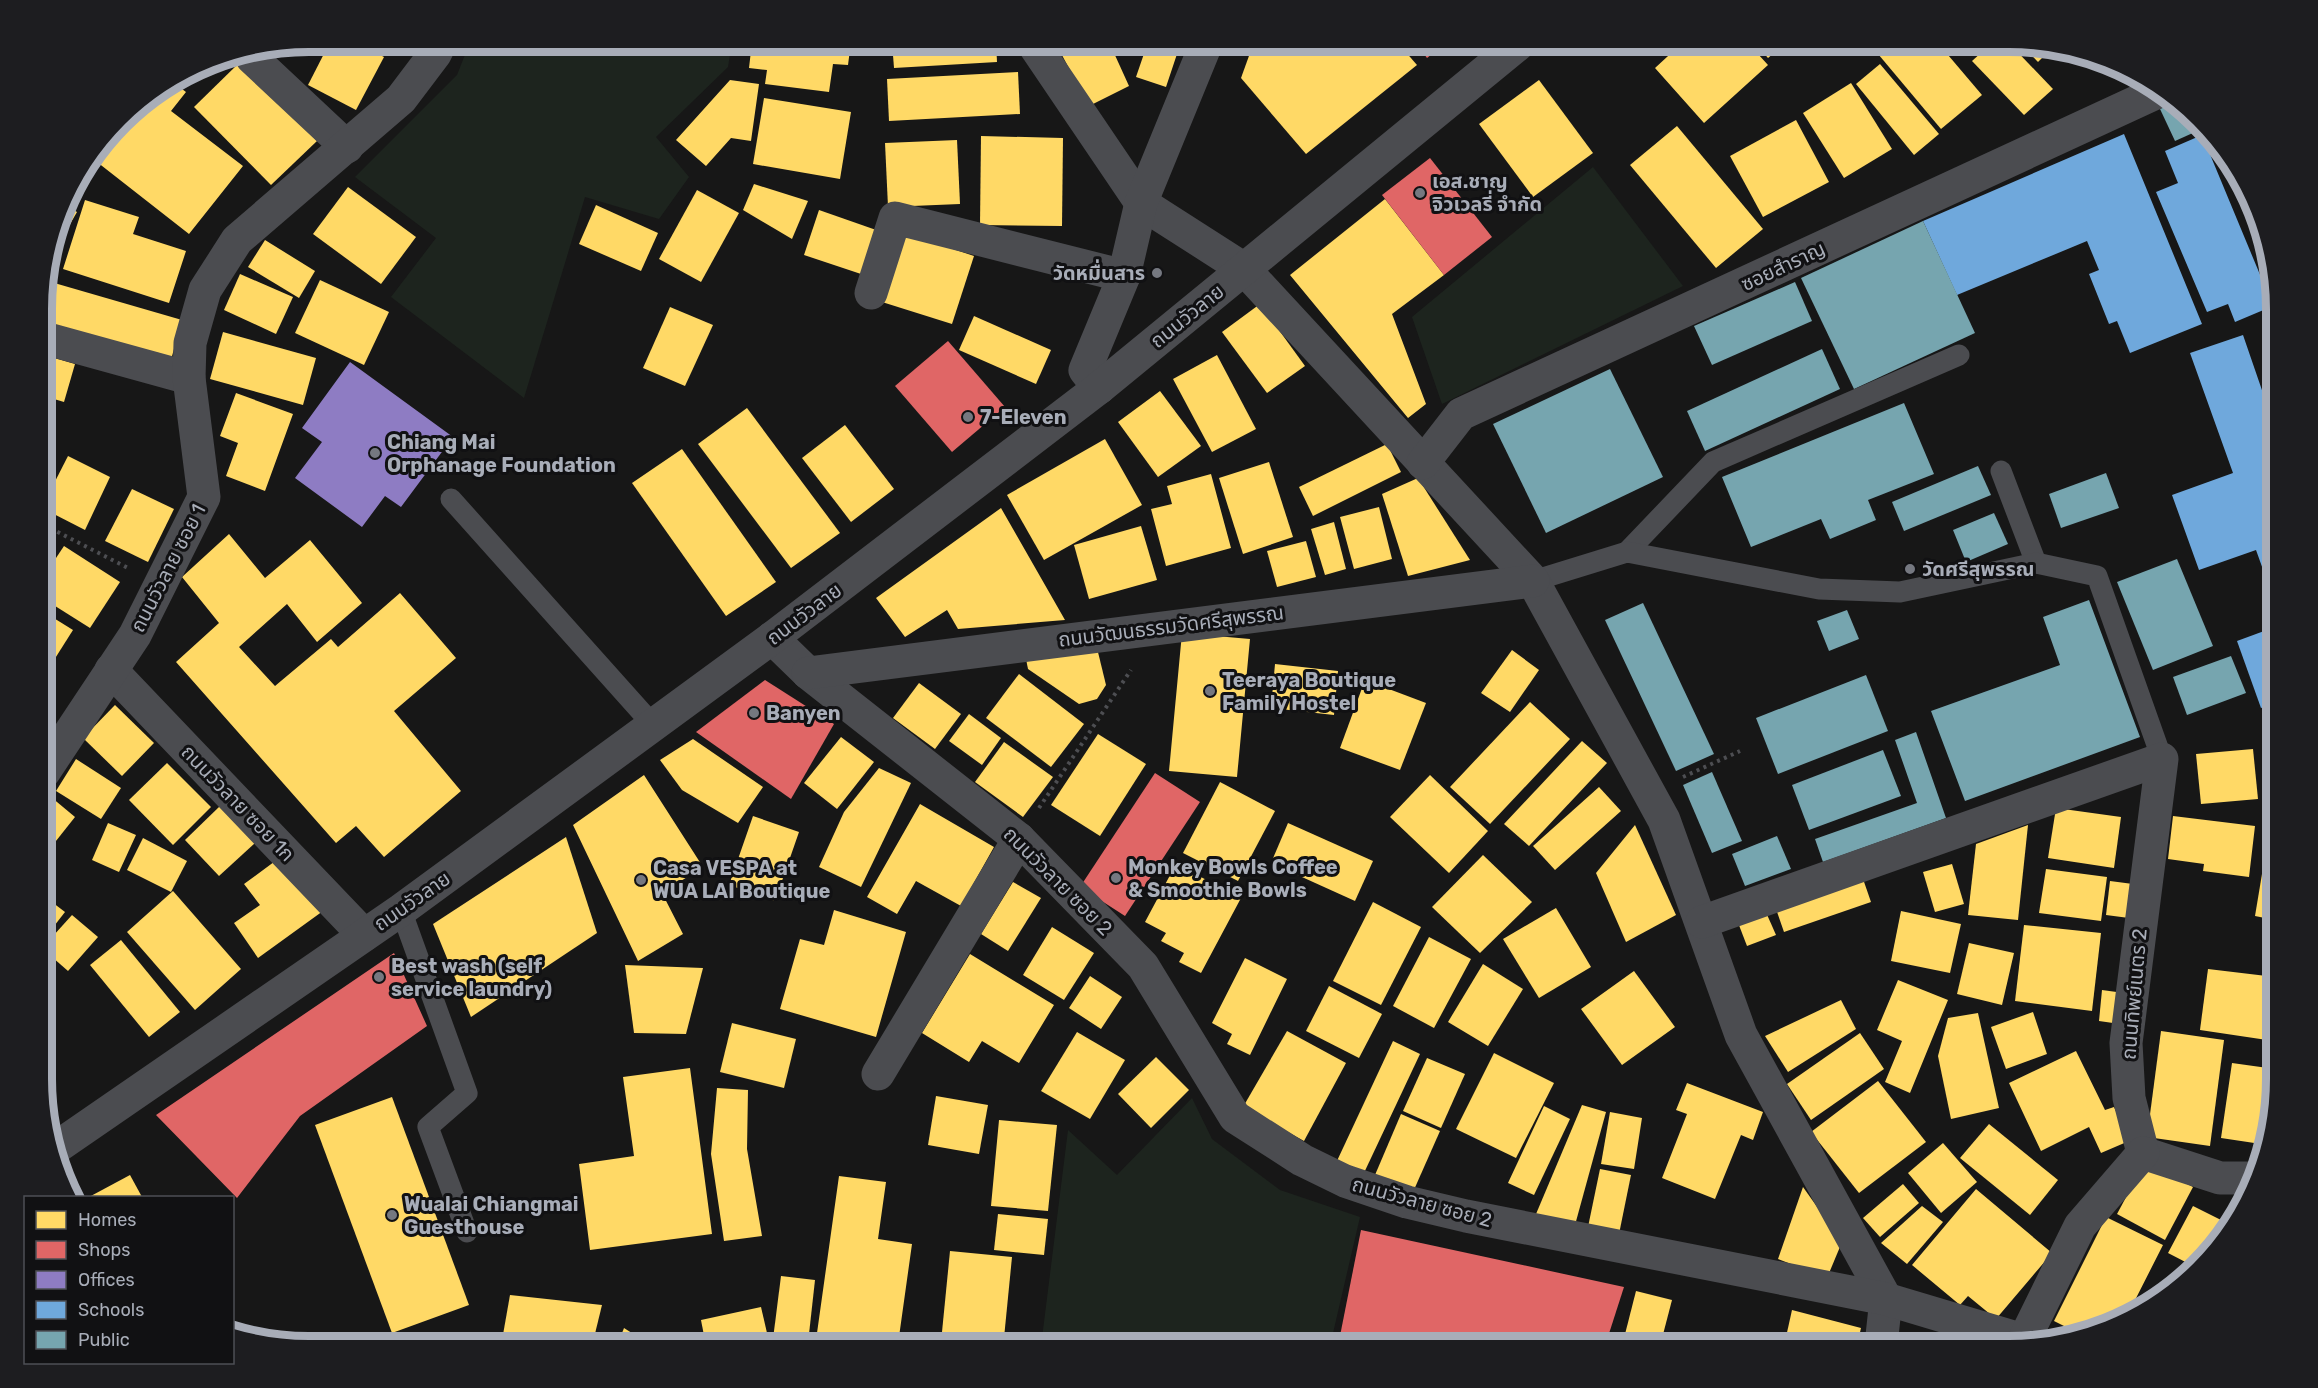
<svg xmlns="http://www.w3.org/2000/svg" width="2318" height="1388" viewBox="0 0 2318 1388" font-family="Rubik,'Noto Sans Thai',sans-serif">
<style>
.green{fill:#1d241e}
.homes{fill:#ffd966}
.shops{fill:#e06666}
.offices{fill:#8e7cc3}
.schools{fill:#6fa8dc}
.public{fill:#76a5af}
.lines{fill:none;stroke-linecap:round;stroke-linejoin:round}
.path{stroke:#4d4e52;stroke-width:4;stroke-dasharray:3 4.5;stroke-linecap:butt}
.service{stroke:#4b4c50;stroke-width:21}
.minor{stroke:#4b4c50;stroke-width:33}
.tertiary{stroke:#4b4c50;stroke-width:33}
.poi-dot{fill:#757880;stroke:#111113;stroke-width:2}
.labels{text-anchor:middle;stroke-width:6;stroke-linejoin:round;paint-order:stroke}
.poi-label{font-size:20px;font-weight:bold;fill:#a8adb8;stroke:#111113;text-anchor:start}
.street-label{font-size:20px;fill:#a8adb8;stroke:#111113}
.rim{fill:none;stroke:#a8adb8;stroke-width:8}
</style>
<rect width="100%" height="100%" fill="#171717"/>
<g class="green">
<path d="M470,42H732L728,67L656,137L689,177L659,219L585,197L524,398L391,297L436,238L355,177L457,75Z"/>
<path d="M1593,167L1683,286L1442,404L1412,317Z"/>
<path d="M1192,1098L1212,1139L1280,1190L1360,1217L1330,1346H1041L1068,1130L1117,1175Z"/>
</g>
<g class="homes">
<path d="M330,42H355L384,57L356,110L308,85Z"/>
<path d="M752,42H851L848,65L833,64L829,92L765,84L767,70L749,68Z"/>
<path d="M892,42H996L997,62L894,68Z"/>
<path d="M1055,42H1109L1129,86L1089,106Z"/>
<path d="M1148,42H1181L1166,87L1136,77Z"/>
<path d="M1254,42H1397L1417,65L1306,154L1241,78Z"/>
<path d="M1678,42H1747L1768,65L1704,123L1655,68L1680,45Z"/>
<path d="M1754,42H1787L1768,58Z"/>
<path d="M1868,42H1937L1982,95L1941,129Z"/>
<path d="M1993,42H2008L2053,89L2024,115L1972,61Z"/>
<path d="M2020,43L2052,48L2038,62Z"/>
<path d="M240,62L317,141L271,185L194,107Z"/>
<path d="M1880,64L1939,134L1914,155L1856,84Z"/>
<path d="M198,68L182,89L186,92L171,111L243,166L189,234L97,162L75,190L72,187L133,109Z"/>
<path d="M1018,72L1020,114L889,121L887,79Z"/>
<path d="M730,80L759,84L751,141L731,138L706,166L676,140Z"/>
<path d="M1539,80L1593,153L1533,197L1479,124Z"/>
<path d="M1851,83L1892,149L1844,178L1803,113Z"/>
<path d="M764,98L851,112L840,179L753,164Z"/>
<path d="M1796,120L1829,182L1763,217L1730,156Z"/>
<path d="M1677,126L1763,229L1716,268L1630,165Z"/>
<path d="M981,136L1063,138L1062,226L980,225Z"/>
<path d="M957,140L960,204L888,207L885,143Z"/>
<path d="M754,184L808,201L792,239L743,210Z"/>
<path d="M348,187L416,237L381,284L313,234Z"/>
<path d="M697,190L739,213L701,282L659,259Z"/>
<path d="M1385,199L1444,275L1392,314L1426,404L1408,418L1290,275Z"/>
<path d="M85,200L139,217L133,234L186,251L169,303L63,269Z"/>
<path d="M65,205L77,212L50,259L49,258Z"/>
<path d="M596,205L658,233L641,271L579,244Z"/>
<path d="M819,210L879,231L864,275L804,255Z"/>
<path d="M905,233L974,256L952,324L882,302Z"/>
<path d="M265,240L315,271L299,298L248,267Z"/>
<path d="M240,274L293,297L276,334L224,310Z"/>
<path d="M44,280L182,320L169,367L44,334Z"/>
<path d="M320,280L389,312L364,365L295,333Z"/>
<path d="M1260,304L1305,366L1267,393L1222,332Z"/>
<path d="M670,307L713,325L685,386L643,368Z"/>
<path d="M974,316L1051,350L1036,384L959,350Z"/>
<path d="M223,332L316,358L303,405L210,379Z"/>
<path d="M44,355L75,364L64,402L44,396Z"/>
<path d="M1217,355L1256,429L1212,452L1173,379Z"/>
<path d="M1160,391L1201,446L1158,477L1118,422Z"/>
<path d="M236,393L293,414L265,491L226,476L238,443L220,436Z"/>
<path d="M747,408L840,533L791,568L698,444Z"/>
<path d="M845,425L894,489L851,522L802,458Z"/>
<path d="M1105,439L1142,505L1044,560L1007,495Z"/>
<path d="M1387,444L1401,472L1313,516L1299,487Z"/>
<path d="M682,449L776,582L726,616L632,483Z"/>
<path d="M68,456L110,477L85,530L44,509V503Z"/>
<path d="M1269,462L1293,537L1243,554L1219,478Z"/>
<path d="M1211,474L1231,548L1166,566L1151,509L1172,504L1167,486Z"/>
<path d="M1418,478L1470,560L1408,576L1382,494Z"/>
<path d="M132,489L174,509L148,562L105,541Z"/>
<path d="M1379,507L1392,559L1354,569L1340,517Z"/>
<path d="M1001,508L1065,620L958,629L947,610L905,637L876,598Z"/>
<path d="M1334,522L1346,569L1325,575L1311,529Z"/>
<path d="M1141,526L1157,580L1089,599L1074,545Z"/>
<path d="M229,534L265,578L310,540L362,603L317,642L287,604L239,647L275,686L331,639L338,647L400,593L456,658L394,711L461,791L384,857L356,826L336,843L176,662L219,623L182,577Z"/>
<path d="M1306,541L1316,577L1277,587L1267,551Z"/>
<path d="M64,546L120,582L90,628L44,599V576Z"/>
<path d="M44,612L73,630L54,660L44,654Z"/>
<path d="M1182,633L1250,639L1237,777L1169,771Z"/>
<path d="M1097,648L1106,685L1097,699L1079,704L1028,669L1026,659Z"/>
<path d="M1512,650L1539,670L1510,712L1481,693Z"/>
<path d="M1275,664L1338,671L1334,715L1271,708Z"/>
<path d="M1019,674L1084,724L1051,767L986,718Z"/>
<path d="M1365,680L1426,703L1400,770L1340,748Z"/>
<path d="M919,683L961,714L935,749L893,718Z"/>
<path d="M1530,702L1570,739L1490,824L1450,787Z"/>
<path d="M115,705L154,743L122,776L83,738Z"/>
<path d="M969,714L1001,738L982,765L949,741Z"/>
<path d="M2275,725V759L2274,760L2268,726Z"/>
<path d="M1098,734L1146,764L1100,836L1051,805Z"/>
<path d="M841,737L874,762L837,809L804,783Z"/>
<path d="M693,739L763,787L738,823L682,790L660,760Z"/>
<path d="M1582,741L1607,763L1529,846L1504,824Z"/>
<path d="M1004,742L1053,777L1023,817L975,782Z"/>
<path d="M2253,749L2258,799L2201,804L2196,754Z"/>
<path d="M76,759L121,788L101,819L56,791Z"/>
<path d="M167,763L211,807L173,845L129,800Z"/>
<path d="M879,768L911,783L861,887L819,867L844,812Z"/>
<path d="M644,775L703,867L662,893L683,934L638,961L573,825Z"/>
<path d="M1430,775L1488,831L1449,873L1390,817Z"/>
<path d="M1220,782L1275,811L1238,881L1183,853Z"/>
<path d="M1599,787L1621,811L1555,870L1533,846Z"/>
<path d="M51,797L75,817L52,846L44,839V805Z"/>
<path d="M920,804L994,847L961,906L916,881L897,914L867,897Z"/>
<path d="M220,806L255,843L219,876L185,840Z"/>
<path d="M2056,808L2121,817L2114,868L2048,858Z"/>
<path d="M753,816L799,832L775,901L729,885Z"/>
<path d="M2173,816L2255,826L2249,877L2203,871L2204,864L2168,859Z"/>
<path d="M108,823L136,835L119,872L92,860Z"/>
<path d="M1288,823L1373,861L1355,901L1271,863Z"/>
<path d="M1635,825L1676,915L1626,942L1596,873Z"/>
<path d="M2028,825L2018,920L1968,915L1976,844Z"/>
<path d="M566,837L597,933L471,1017L433,924Z"/>
<path d="M143,838L187,861L171,892L127,870Z"/>
<path d="M2266,850L2275,852V920L2255,916Z"/>
<path d="M1483,855L1532,902L1480,953L1432,907Z"/>
<path d="M282,856L323,911L258,958L234,923L260,905L244,884Z"/>
<path d="M1176,864L1241,898L1201,973L1179,962L1184,953L1161,941L1166,933L1145,922Z"/>
<path d="M1952,864L1964,904L1935,912L1923,872Z"/>
<path d="M2046,869L2107,877L2101,921L2039,913Z"/>
<path d="M1862,876L1871,902L1784,932L1775,906Z"/>
<path d="M2110,881L2133,884L2129,918L2106,915Z"/>
<path d="M1013,882L1041,898L1008,951L981,934Z"/>
<path d="M173,891L241,969L195,1010L127,932Z"/>
<path d="M44,896L65,912L44,939Z"/>
<path d="M1373,902L1421,927L1381,1005L1333,981Z"/>
<path d="M1556,908L1591,967L1539,998L1503,939Z"/>
<path d="M834,910L906,932L876,1037L780,1009L800,939L824,945Z"/>
<path d="M1765,910L1776,935L1747,946L1737,920Z"/>
<path d="M1901,911L1961,924L1950,973L1891,961Z"/>
<path d="M72,915L98,937L68,971L44,950V946Z"/>
<path d="M2024,925L2101,933L2092,1011L2015,1001Z"/>
<path d="M1052,927L1094,953L1064,1000L1023,975Z"/>
<path d="M1429,937L1471,959L1434,1028L1393,1006Z"/>
<path d="M121,940L180,1012L149,1037L90,965Z"/>
<path d="M1969,943L2014,953L2002,1005L1957,994Z"/>
<path d="M970,954L1054,1005L1019,1063L982,1041L969,1062L922,1033Z"/>
<path d="M1245,958L1287,979L1250,1055L1227,1044L1232,1034L1212,1023Z"/>
<path d="M1483,964L1523,989L1488,1046L1448,1022Z"/>
<path d="M625,965L703,968L686,1034L634,1033Z"/>
<path d="M2208,969L2275,977L2267,1040L2200,1030Z"/>
<path d="M1634,971L1675,1027L1622,1065L1581,1009Z"/>
<path d="M1090,976L1122,997L1101,1029L1069,1008Z"/>
<path d="M1898,980L1948,1000L1910,1093L1885,1082L1902,1041L1877,1030Z"/>
<path d="M1329,986L1382,1014L1359,1058L1306,1031Z"/>
<path d="M2102,990L2124,993L2120,1024L2099,1021Z"/>
<path d="M1841,1000L1856,1029L1788,1072L1765,1036Z"/>
<path d="M2033,1012L2047,1054L2006,1069L1991,1027Z"/>
<path d="M1978,1013L1999,1108L1951,1119L1938,1056L1948,1018Z"/>
<path d="M732,1023L796,1039L784,1088L720,1072Z"/>
<path d="M1287,1031L1346,1063L1304,1141L1243,1107Z"/>
<path d="M2161,1031L2224,1040L2210,1146L2147,1137Z"/>
<path d="M1077,1032L1125,1060L1090,1119L1041,1091Z"/>
<path d="M1860,1033L1884,1069L1811,1120L1787,1084Z"/>
<path d="M1393,1041L1420,1054L1363,1175L1336,1163Z"/>
<path d="M2076,1051L2105,1110L2114,1107L2129,1141L2101,1153L2089,1127L2041,1151L2009,1083Z"/>
<path d="M1494,1053L1554,1083L1516,1158L1456,1129Z"/>
<path d="M1156,1057L1189,1090L1151,1128L1118,1094Z"/>
<path d="M1427,1058L1465,1074L1441,1128L1403,1111Z"/>
<path d="M2232,1063L2275,1069V1096L2261,1144L2221,1138Z"/>
<path d="M690,1068L712,1234L590,1250L579,1164L634,1156L623,1077Z"/>
<path d="M1878,1081L1926,1142L1859,1193L1811,1132Z"/>
<path d="M1687,1083L1763,1112L1753,1140L1741,1135L1715,1199L1662,1178L1687,1114L1676,1110Z"/>
<path d="M717,1088L748,1090L747,1149L762,1236L724,1241L711,1154Z"/>
<path d="M936,1096L988,1105L979,1154L928,1145Z"/>
<path d="M392,1097L469,1305L392,1333L315,1125Z"/>
<path d="M1582,1105L1606,1112L1575,1225L1536,1214Z"/>
<path d="M1544,1106L1570,1119L1534,1195L1508,1183Z"/>
<path d="M1610,1112L1642,1118L1634,1169L1601,1164Z"/>
<path d="M1401,1114L1440,1131L1413,1192L1375,1175Z"/>
<path d="M999,1120L1057,1125L1048,1211L991,1206Z"/>
<path d="M1989,1124L2058,1180L2030,1215L1960,1158Z"/>
<path d="M1943,1143L1977,1182L1941,1213L1908,1173Z"/>
<path d="M2145,1162L2193,1187L2165,1240L2117,1214Z"/>
<path d="M1600,1169L1631,1175L1619,1234L1588,1227Z"/>
<path d="M130,1175L142,1197H89Z"/>
<path d="M839,1176L886,1182L878,1239L912,1244L898,1344L817,1333Z"/>
<path d="M1903,1184L1919,1203L1880,1237L1863,1218Z"/>
<path d="M1803,1187L1842,1242L1827,1278L1778,1259Z"/>
<path d="M1976,1189L2052,1253L1996,1319L1968,1296L1960,1305L1912,1265Z"/>
<path d="M2240,1196L2244,1198L2240,1213L2222,1236Z"/>
<path d="M1922,1206L1943,1222L1907,1264L1881,1243Z"/>
<path d="M2193,1206L2221,1220L2197,1268L2168,1253Z"/>
<path d="M998,1214L1048,1219L1044,1255L994,1250Z"/>
<path d="M2106,1217L2163,1245L2128,1314L2100,1323L2091,1319L2087,1327L2074,1331L2054,1321Z"/>
<path d="M950,1251L1012,1257L1004,1338L942,1332Z"/>
<path d="M781,1276L815,1280L808,1343L773,1339Z"/>
<path d="M1636,1291L1672,1300L1660,1346H1622Z"/>
<path d="M510,1295L602,1305L592,1346H501Z"/>
<path d="M761,1307L770,1346H706L701,1320Z"/>
<path d="M1792,1310L1861,1328L1857,1345L1784,1346Z"/>
<path d="M624,1328L652,1346H617Z"/>
<path d="M1903,1338L1946,1344V1345H1901Z"/>
<path d="M939,1339L1003,1344L1002,1346H939Z"/>
</g>
<g class="shops">
<path d="M1415,42H1447L1427,58Z"/>
<path d="M1430,158L1492,237L1444,275L1382,195Z"/>
<path d="M948,341L1005,407L952,452L895,386Z"/>
<path d="M765,680L834,724L791,799L696,732Z"/>
<path d="M1155,773L1200,802L1125,916L1080,887Z"/>
<path d="M394,953L427,1026L300,1116L237,1198L156,1115Z"/>
<path d="M1361,1230L1624,1287L1605,1346H1338Z"/>
</g>
<path class="offices" d="M350,362L453,437L401,507L385,496L362,527L295,478L322,442L302,428Z"/>
<g class="schools">
<path d="M2124,134L2202,324L2130,353L2117,321L2109,324L2089,274L2099,270L2087,241L1957,295L1923,221Z"/>
<path d="M2202,135L2273,306L2235,322L2228,304L2207,312L2156,192L2178,183L2165,151Z"/>
<path d="M2243,335L2275,428V603L2256,550L2199,570L2172,495L2233,473L2190,353Z"/>
<path d="M2275,627V703L2261,708L2237,641Z"/>
</g>
<g class="public">
<path d="M2174,102L2198,120L2204,128L2175,141L2160,109Z"/>
<path d="M1923,221L1975,333L1854,389L1801,278Z"/>
<path d="M1795,282L1812,321L1712,365L1694,326Z"/>
<path d="M1822,349L1840,389L1705,451L1687,411Z"/>
<path d="M1610,369L1663,477L1546,533L1493,424Z"/>
<path d="M1904,403L1934,474L1868,500L1876,520L1830,539L1821,519L1751,547L1722,477Z"/>
<path d="M1978,466L1991,495L1904,531L1892,502Z"/>
<path d="M2106,473L2119,508L2061,528L2049,494Z"/>
<path d="M1994,513L2008,544L1966,562L1953,530Z"/>
<path d="M2177,559L2213,646L2153,670L2117,582Z"/>
<path d="M2089,600L2140,737L1965,801L1931,711L2060,665L2043,617Z"/>
<path d="M1643,603L1714,754L1676,771L1605,620Z"/>
<path d="M1847,610L1859,639L1829,651L1817,621Z"/>
<path d="M2231,656L2246,693L2187,715L2173,677Z"/>
<path d="M1866,675L1888,731L1778,774L1756,718Z"/>
<path d="M1916,732L1946,818L1823,862L1815,839L1917,803L1895,740Z"/>
<path d="M1883,750L1901,796L1809,830L1792,785Z"/>
<path d="M1712,772L1742,841L1712,853L1683,785Z"/>
<path d="M1777,836L1791,869L1745,886L1732,854Z"/>
</g>
<g class="lines">
<g class="path">
<path d="M44,525L128,568"/>
<path d="M1683,777L1740,751"/>
<path d="M1039,808L1131,670"/>
</g>
<g class="service">
<path d="M2001,471L2036,563"/>
<path d="M451,499L654,726"/>
<path d="M1627,552L1713,462L1959,355"/>
<path d="M1533,581L1627,552L1819,589L1900,592L2036,563L2097,576L2162,759"/>
<path d="M401,910L467,1093L428,1127L467,1232"/>
</g>
<g class="minor">
<path d="M1032,42L1141,203L1244,269L1533,581L1664,820L1741,1035L1886,1299L1881,1345"/>
<path d="M252,58L347,147"/>
<path d="M871,293L895,218L1124,276"/>
<path d="M44,338L189,378"/>
<path d="M1099,388L1085,370L1124,276L1141,203L1207,42"/>
<path d="M1423,463L1461,414L2160,91"/>
<path d="M772,638L808,673L1019,839L1143,966L1235,1117L1302,1160L1345,1181L1407,1202L1466,1216L1886,1299L2033,1343"/>
<path d="M111,670L364,935"/>
<path d="M808,673L1533,581"/>
<path d="M44,772L135,635L204,497L189,378L190,343L205,290L237,240L401,99L435,54L441,42"/>
<path d="M1702,922L2162,759L2126,1043L2129,1098L2143,1153"/>
<path d="M878,1074L1019,839"/>
<path d="M2143,1153L2220,1178H2251"/>
<path d="M2024,1340L2080,1226L2143,1153"/>
</g>
<path class="tertiary" d="M57,1147L401,910L772,638L1099,388L1521,42"/>
</g>
<g class="poi-dot">
<circle cx="1420" cy="193" r="6"/>
<circle cx="1157" cy="273" r="6"/>
<circle cx="968" cy="417" r="6"/>
<circle cx="375" cy="453" r="6"/>
<circle cx="1910" cy="569" r="6"/>
<circle cx="1210" cy="691" r="6"/>
<circle cx="754" cy="713" r="6"/>
<circle cx="1116" cy="878" r="6"/>
<circle cx="641" cy="880" r="6"/>
<circle cx="379" cy="977" r="6"/>
<circle cx="392" cy="1215" r="6"/>
</g>
<g class="labels">
<g class="poi-label">
<text x="1432" y="188">เอส.ชาญ<tspan x="1432" dy="23">จิวเวลรี่ จำกัด</tspan></text>
<text x="1145" y="280" text-anchor="end">วัดหมื่นสาร</text>
<text x="980" y="424">7-Eleven</text>
<text x="387" y="449">Chiang Mai<tspan x="387" dy="23">Orphanage Foundation</tspan></text>
<text x="1922" y="576">วัดศรีสุพรรณ</text>
<text x="1222" y="687">Teeraya Boutique<tspan x="1222" dy="23">Family Hostel</tspan></text>
<text x="766" y="720">Banyen</text>
<text x="1128" y="874">Monkey Bowls Coffee<tspan x="1128" dy="23">&amp; Smoothie Bowls</tspan></text>
<text x="653" y="875">Casa VESPA at<tspan x="653" dy="23">WUA LAI Boutique</tspan></text>
<text x="391" y="973">Best wash (self<tspan x="391" dy="23">service laundry)</tspan></text>
<text x="404" y="1211">Wualai Chiangmai<tspan x="404" dy="23">Guesthouse</tspan></text>
</g>
<g class="street-label">
<text transform="translate(1783 266) rotate(-25)" y="7">ซอยสำราญ</text>
<text transform="translate(1187 316) rotate(-39)" y="7">ถนนวัวลาย</text>
<text transform="translate(168 568) rotate(-63)" y="7">ถนนวัวลาย ซอย 1</text>
<text transform="translate(804 614) rotate(-37)" y="7">ถนนวัวลาย</text>
<text transform="translate(1171 626) rotate(-7)" y="7">ถนนวัฒนธรรมวัดศรีสุพรรณ</text>
<text transform="translate(238 803) rotate(46)" y="7">ถนนวัวลาย ซอย 1ก</text>
<text transform="translate(1058 881) rotate(45)" y="7">ถนนวัวลาย ซอย 2</text>
<text transform="translate(412 901) rotate(-35)" y="7">ถนนวัวลาย</text>
<text transform="translate(2134 994) rotate(-85)" y="7">ถนนทิพย์เนตร 2</text>
<text transform="translate(1422 1202) rotate(15)" y="7">ถนนวัวลาย ซอย 2</text>
</g>
</g>
<path d="M0 0H2318V1388H0ZM309 52H2009A257 257 0 0 1 2266 309V1079A257 257 0 0 1 2009 1336H309A257 257 0 0 1 52 1079V309A257 257 0 0 1 309 52Z" fill="#1d1d20" fill-rule="evenodd"/>
<path class="rim" d="M309 52H2009A257 257 0 0 1 2266 309V1079A257 257 0 0 1 2009 1336H309A257 257 0 0 1 52 1079V309A257 257 0 0 1 309 52Z"/>
<rect x="24" y="1196" width="210" height="168" fill="#111113" stroke="#4d4f55" stroke-width="1.5"/>
<rect x="36" y="1211" width="30" height="18" fill="#ffd966" stroke="#4d4f55" stroke-width="1.5"/>
<text x="78" y="1226" font-size="18" fill="#a8adb8">Homes</text>
<rect x="36" y="1241" width="30" height="18" fill="#e06666" stroke="#4d4f55" stroke-width="1.5"/>
<text x="78" y="1256" font-size="18" fill="#a8adb8">Shops</text>
<rect x="36" y="1271" width="30" height="18" fill="#8e7cc3" stroke="#4d4f55" stroke-width="1.5"/>
<text x="78" y="1286" font-size="18" fill="#a8adb8">Offices</text>
<rect x="36" y="1301" width="30" height="18" fill="#6fa8dc" stroke="#4d4f55" stroke-width="1.5"/>
<text x="78" y="1316" font-size="18" fill="#a8adb8">Schools</text>
<rect x="36" y="1331" width="30" height="18" fill="#76a5af" stroke="#4d4f55" stroke-width="1.5"/>
<text x="78" y="1346" font-size="18" fill="#a8adb8">Public</text>
</svg>
